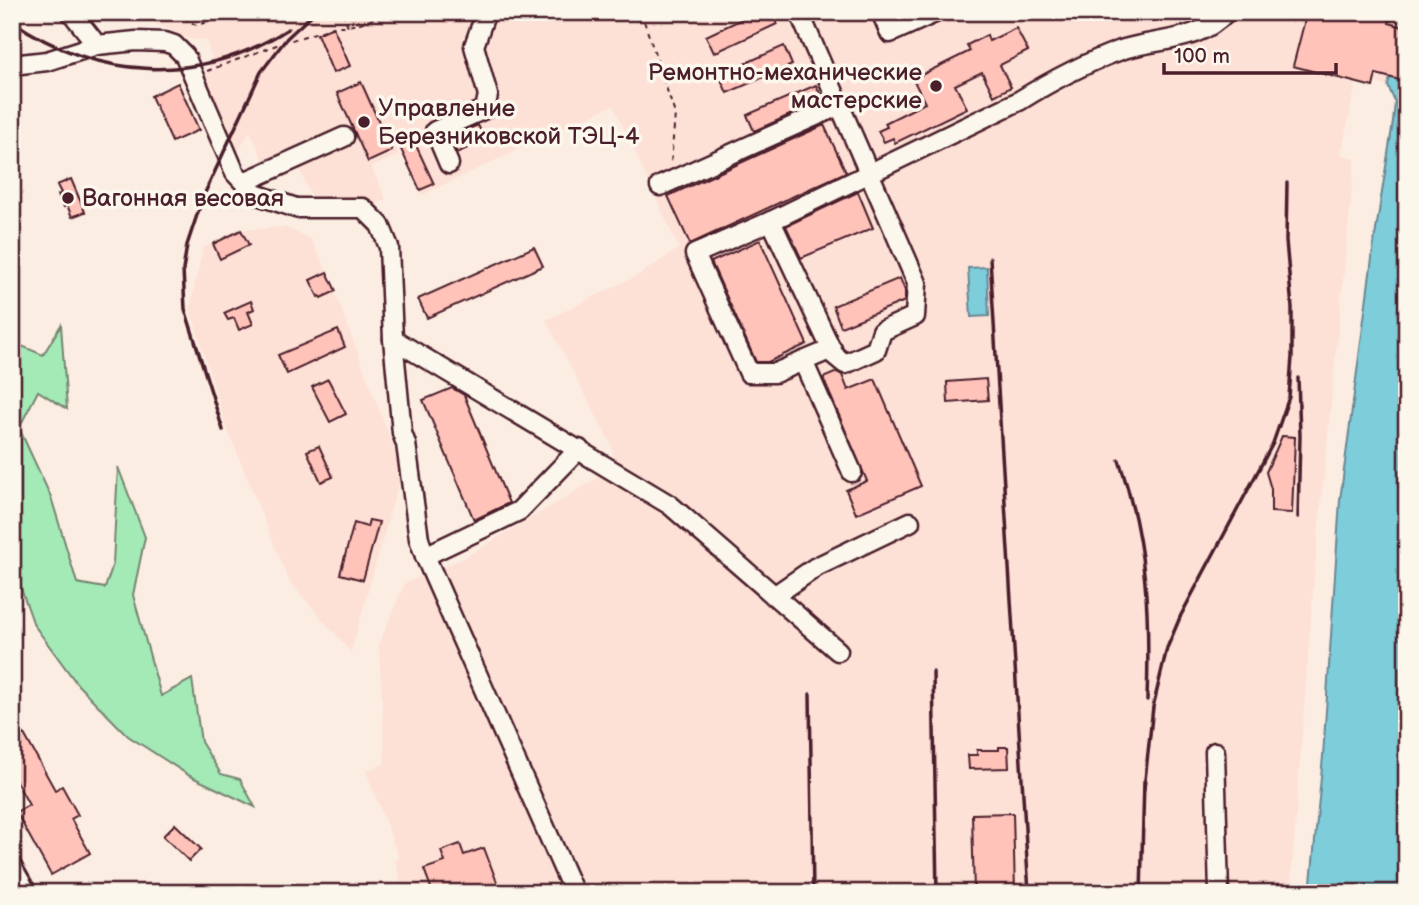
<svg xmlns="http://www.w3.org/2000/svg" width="1419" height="905" viewBox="0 0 1419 905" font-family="'Balsamiq Sans',sans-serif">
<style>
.built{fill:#fde0d6}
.green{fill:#a3eab7;stroke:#768471;stroke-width:2}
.water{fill:#7ecdda;stroke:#698794;stroke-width:2}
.building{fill:#ffc3ba;stroke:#4a1f2b;stroke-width:2}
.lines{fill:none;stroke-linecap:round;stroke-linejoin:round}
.minor-casing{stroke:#4a1f2b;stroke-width:23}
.path{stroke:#4a1f2b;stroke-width:2;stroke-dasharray:5 5;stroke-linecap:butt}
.minor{stroke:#fbf7ec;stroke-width:18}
.rail{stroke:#4a1f2b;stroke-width:3.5}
.poi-dot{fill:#4a1f2b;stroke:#fbf7ec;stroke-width:2.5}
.labels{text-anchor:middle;stroke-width:7;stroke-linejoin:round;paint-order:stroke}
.poi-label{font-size:24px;fill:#4a1f2b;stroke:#fbf7ec;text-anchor:start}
</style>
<rect width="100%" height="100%" fill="#fcede2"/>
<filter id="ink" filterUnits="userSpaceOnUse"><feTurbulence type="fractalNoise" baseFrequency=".0143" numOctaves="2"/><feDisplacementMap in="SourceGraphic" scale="14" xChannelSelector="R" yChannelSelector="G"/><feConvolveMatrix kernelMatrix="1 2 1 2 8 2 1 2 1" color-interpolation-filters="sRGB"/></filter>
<g filter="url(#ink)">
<g class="built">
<path d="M137,12H1407V72L1404,81L1390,78L1388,86L1374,83L1373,87L1356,83L1341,154L1355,159L1315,565L1290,893H404L395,860L399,858L366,771L385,763L379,644L405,583L464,558L595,480L613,460L612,446L546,320L641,274L679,248L613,105L422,195L399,145L396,147L399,155L371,167L386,199L378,204L313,200L299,169L273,180L250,131L238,152L206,80L212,58L206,40L189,39L139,16Z"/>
<path d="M285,227L311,239L327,272L402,470L351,652L289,581L225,423L190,308L203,248L241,230Z"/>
</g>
<path class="green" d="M61,325L67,409L38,391L19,428L51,497L77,583L105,588L113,564L118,467L145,537L133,595L161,696L192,679L201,742L221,774L240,779L255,807L190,776L128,736L78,685L34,625L12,563V352L15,343L43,355Z"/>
<g class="water">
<path d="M1407,72V893H1310L1323,756L1340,500L1374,243L1393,122L1395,102L1388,86L1390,77L1404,81Z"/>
<path d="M987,267L989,316L971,317L968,268Z"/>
</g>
<g class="building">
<path d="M757,12H772L777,24L714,53L706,36Z"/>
<path d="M1307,12H1379L1391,15L1389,23L1407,28V72L1404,81L1376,74L1373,87L1293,66Z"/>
<path d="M333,27L350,66L333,73L317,34Z"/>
<path d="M1016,28L1028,51L1000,65L1011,87L994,96L982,72L955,85L967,108L895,143L893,138L884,142L878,131L887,127L885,123L925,103L913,79L970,51L967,45L987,35L989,41Z"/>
<path d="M784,46L792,65L727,93L719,75Z"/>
<path d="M361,82L392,151L368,162L337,93Z"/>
<path d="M178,83L199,130L172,142L151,96Z"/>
<path d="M816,85L823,100L754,131L747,115Z"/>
<path d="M478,125L485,140L457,153L450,137Z"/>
<path d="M824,125L846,172L690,244L668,196Z"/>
<path d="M413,139L434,184L420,190L399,145Z"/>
<path d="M71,179L85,212L72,217L67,205L64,207L58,195L61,193L57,185Z"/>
<path d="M858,192L873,228L801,258L786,226Z"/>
<path d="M241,230L249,245L220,259L213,244Z"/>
<path d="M760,240L807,344L768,362H756L711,262Z"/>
<path d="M534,247L543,266L427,318L418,299Z"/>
<path d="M327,272L336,291L321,298L320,296L318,297L310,280Z"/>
<path d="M900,278L905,291V301L841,327L833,306Z"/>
<path d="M251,301L254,309L248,312L253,324L239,330L234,318L228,320L224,313Z"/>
<path d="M338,330L345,347L287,374L278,355Z"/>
<path d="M837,372L842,375L848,390L875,379L921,486L856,514L846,490L867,481L823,378Z"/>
<path d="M328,379L346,414L330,422L312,387Z"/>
<path d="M986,379L988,400L948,403L947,382Z"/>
<path d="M452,388L464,395L509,503L474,520L423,400Z"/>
<path d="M1282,436L1295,437L1292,513L1271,512V489L1266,472Z"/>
<path d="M319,446L333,477L321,482L307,451Z"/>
<path d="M369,520L379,522L363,580L340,574L354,523L367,527Z"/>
<path d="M24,734L55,790L62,786L78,815L71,819L90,853L51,875L16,812L29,805L12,774V741Z"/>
<path d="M999,747H1008L1009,768L969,769L968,755H977V750H999Z"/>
<path d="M1013,813L1015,893H974L972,814Z"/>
<path d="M175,824L201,849L189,861L163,836Z"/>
<path d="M460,844L464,855L484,848L501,893H433L424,869L445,862L441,851Z"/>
</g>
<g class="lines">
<g class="minor-casing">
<g id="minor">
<path d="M71,12L97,45"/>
<path d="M881,12L890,33L937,12"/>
<path d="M12,65L47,61L97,45L136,41L165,42L174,45L185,56L235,173L255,194L296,208H363L380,225L389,247L393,339L402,433L406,444L419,539L425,556L519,511L579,449"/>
<path d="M449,164L435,131L485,109L488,95L474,46L486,12"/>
<path d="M244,182L344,137"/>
<path d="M660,186L840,105"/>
<path d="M771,221L834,355L845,364L876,350L882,331L915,316L917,283L799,12"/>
<path d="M393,339L670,505L838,651"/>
<path d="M832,349L775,373H749L695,254L771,221L1019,101C1051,81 1085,63 1121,50C1157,38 1199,43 1226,12"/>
<path d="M803,361L852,472"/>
<path d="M425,556L574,893"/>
<path d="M774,596L816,567L910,522"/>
<path d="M1215,752L1219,893"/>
<path d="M12,867L27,893"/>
</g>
</g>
<g class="path">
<path d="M175,12L196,25L247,12"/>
<path d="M342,12L348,26"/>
<path d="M641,12L675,114L671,163"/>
<path d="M12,20L30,12"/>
<path d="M207,71L282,43L338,26H349L399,12"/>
</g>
<use href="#minor" class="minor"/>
<g class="rail">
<path d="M74,12L101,15L139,12"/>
<path d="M12,21C98,80 199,86 288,29"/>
<path d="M990,258L1029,893"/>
<path d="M1298,378L1300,436L1298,517"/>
<path d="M223,430L185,309L183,270L187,245L203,197L261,72L287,38L315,12"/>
<path d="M1119,460C1147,543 1150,614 1147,700"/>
<path d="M933,672L937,893"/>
<path d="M810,694L813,893"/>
<path d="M1144,789L1153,707L1167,648L1181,615L1273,443L1289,397L1292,357V308L1286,241L1287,183"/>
<path d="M1141,893L1144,781"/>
</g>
</g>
</g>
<g class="poi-dot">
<circle cx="936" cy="86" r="7"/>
<circle cx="364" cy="122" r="7"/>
<circle cx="68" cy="198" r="7"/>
</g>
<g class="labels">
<g class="poi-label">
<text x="922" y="80" text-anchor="end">Ремонтно-механические<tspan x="922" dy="28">мастерские</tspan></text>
<text x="378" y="116">Управление<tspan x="378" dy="28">Березниковской ТЭЦ-4</tspan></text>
<text x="82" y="206">Вагонная весовая</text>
</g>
</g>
<rect width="1419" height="905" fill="none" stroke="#fbf7ec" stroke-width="42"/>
<rect x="21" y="21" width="1377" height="863" fill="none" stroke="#4a1f2b" stroke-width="2.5" filter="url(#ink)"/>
<path d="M1164 63v10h172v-10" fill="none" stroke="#4a1f2b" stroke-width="3.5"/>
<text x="1174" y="63" font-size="21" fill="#4a1f2b" stroke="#fbf7ec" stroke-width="5" paint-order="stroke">100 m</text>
</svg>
